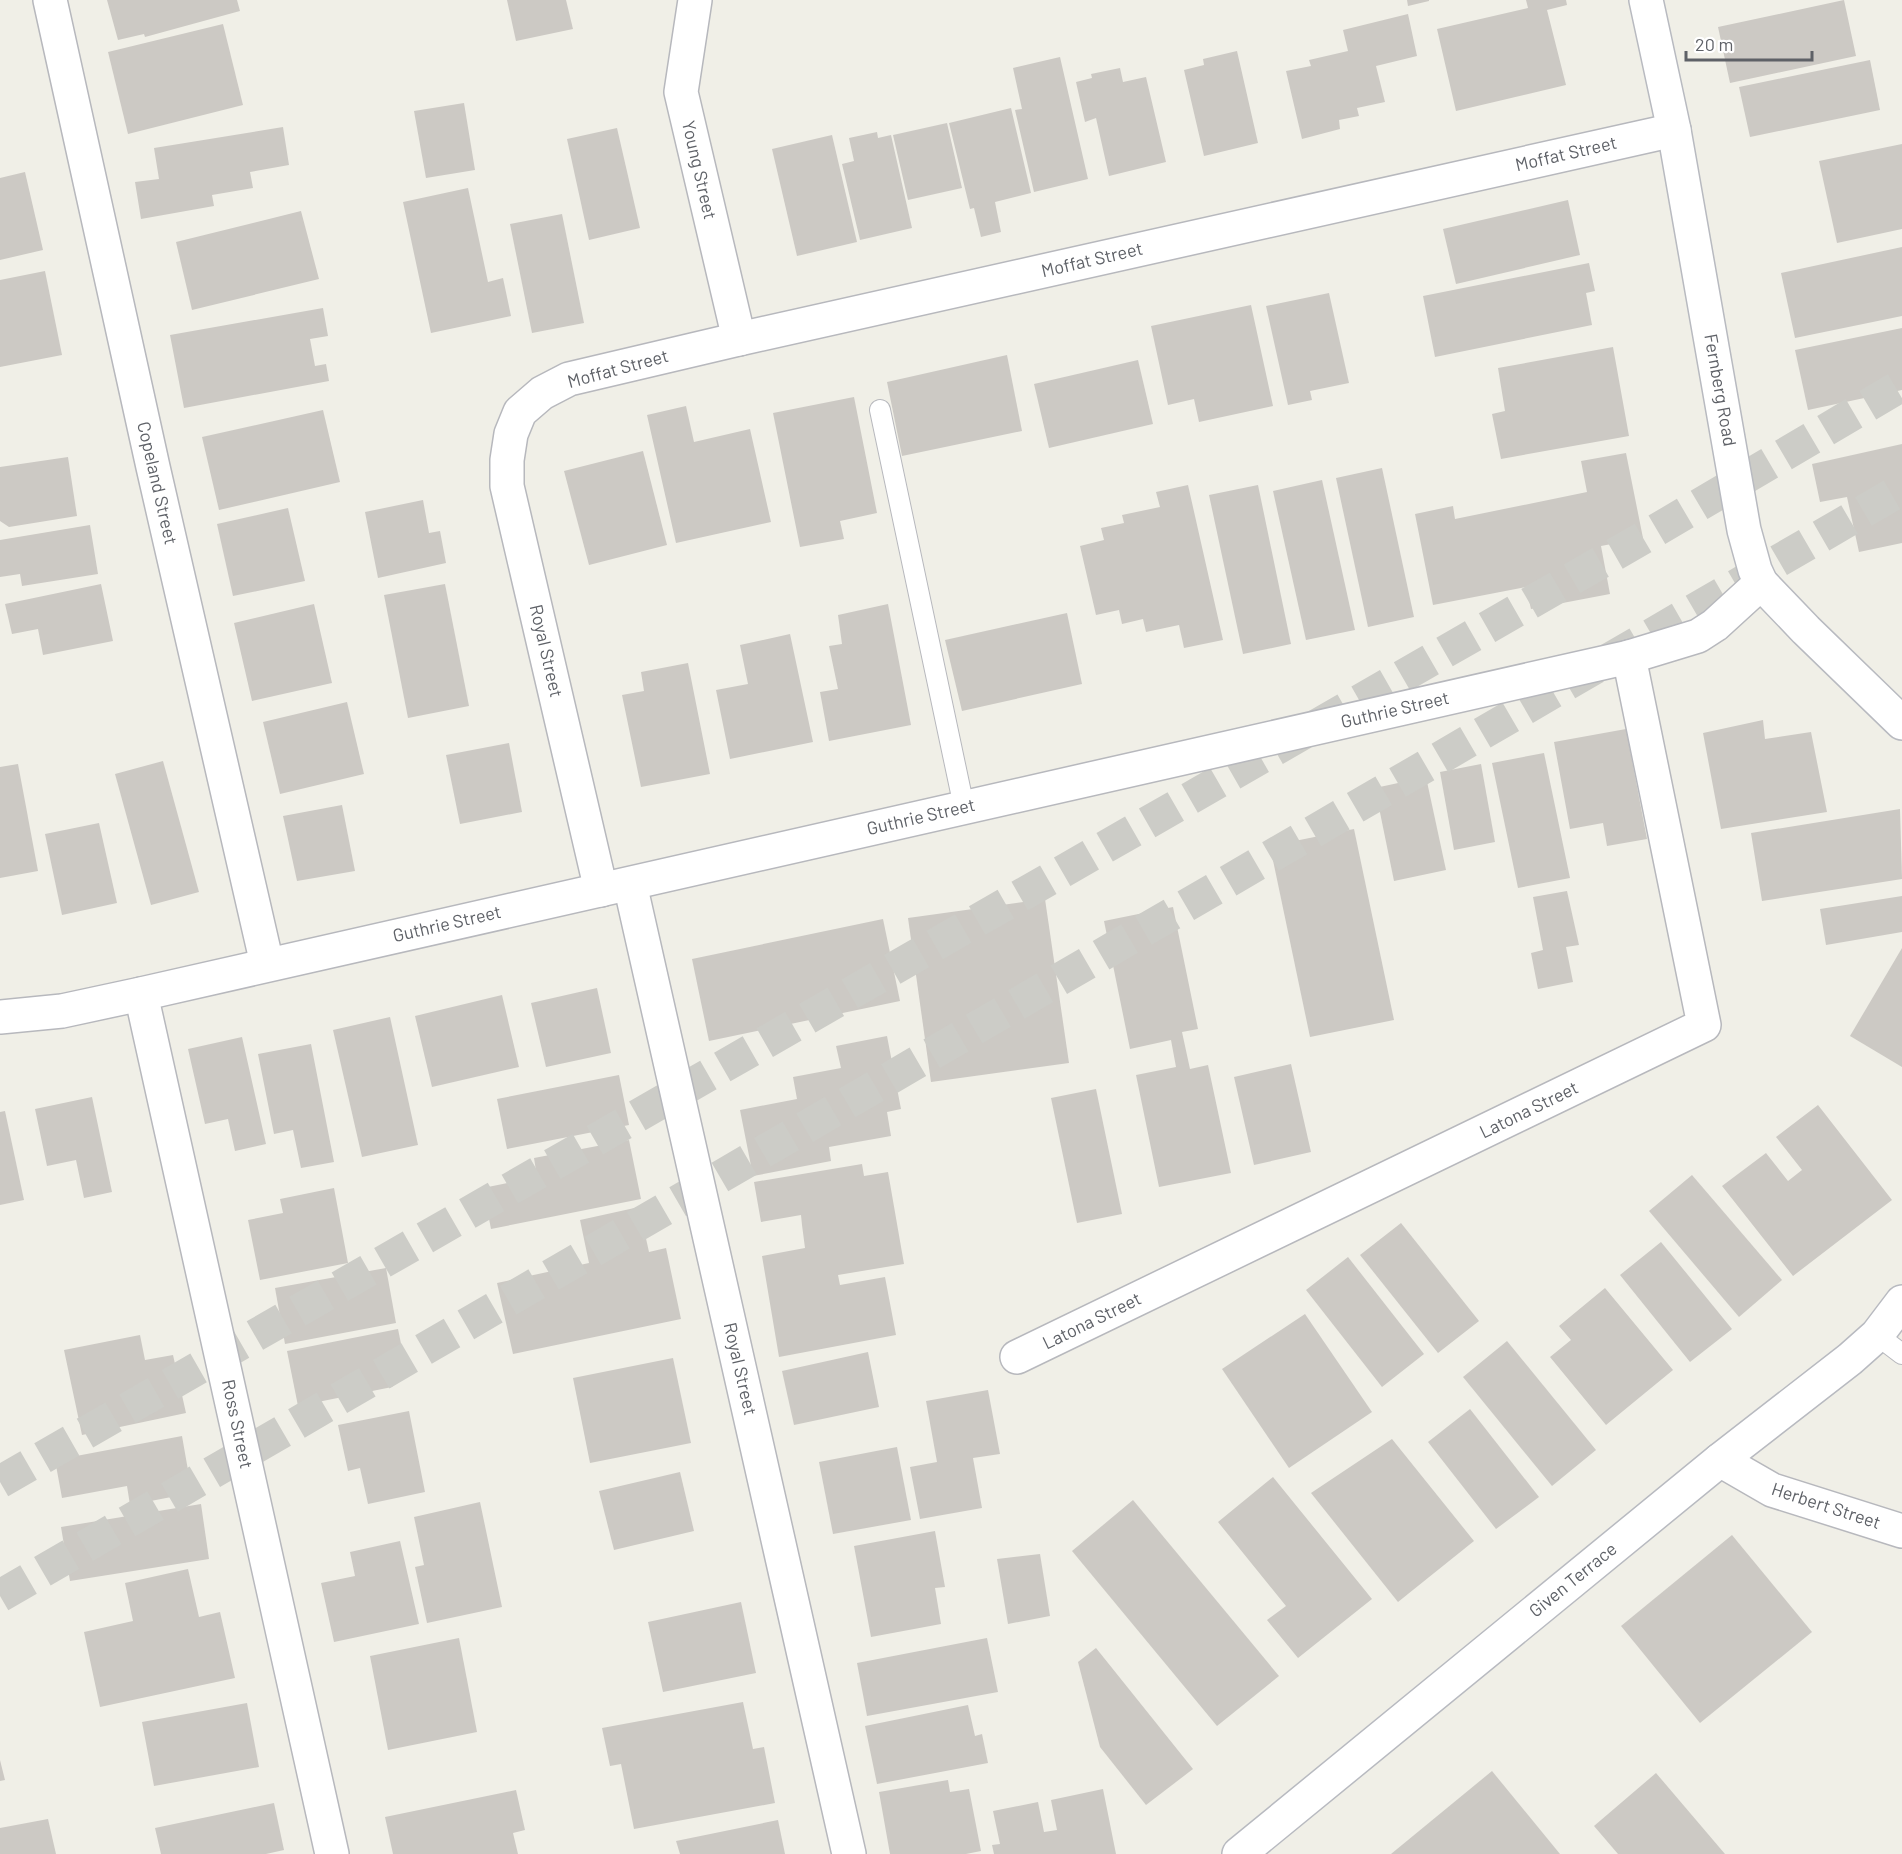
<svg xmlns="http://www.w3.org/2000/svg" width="1902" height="1854" viewBox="0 0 1902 1854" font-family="Barlow,sans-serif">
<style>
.building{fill:#ccc9c4}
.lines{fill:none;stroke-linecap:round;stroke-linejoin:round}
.highway-tunnel{stroke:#ccccc7;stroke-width:33;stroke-dasharray:33 16;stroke-linecap:butt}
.lane-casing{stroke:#b7b8bd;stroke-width:22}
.street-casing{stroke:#b7b8bd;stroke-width:36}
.secondary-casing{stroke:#b8bac0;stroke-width:36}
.lane{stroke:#fff;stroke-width:20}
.street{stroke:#fff;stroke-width:33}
.secondary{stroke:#fff;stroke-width:33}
.labels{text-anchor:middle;stroke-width:6;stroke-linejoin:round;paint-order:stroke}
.street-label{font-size:18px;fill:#5e6167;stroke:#fff}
</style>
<rect width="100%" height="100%" fill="#f0efe7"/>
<g class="building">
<path d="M107,0H237L240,11L145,37L144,34L118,40Z"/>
<path d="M507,0H566L573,29L516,41Z"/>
<path d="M1407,0H1429V1L1408,6Z"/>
<path d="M1526,0H1566L1567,5L1547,10L1566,85L1456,111L1437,29L1528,8Z"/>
<path d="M1844,0L1856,56L1730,83L1718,27Z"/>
<path d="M1408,14L1417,56L1376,66L1385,102L1357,108L1359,116L1339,120L1340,129L1302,139L1286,71L1311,66L1309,60L1348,51L1343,30Z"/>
<path d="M223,24L243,105L128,134L108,52Z"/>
<path d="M1237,51L1258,143L1204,156L1184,70L1204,65L1203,59Z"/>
<path d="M1060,57L1088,179L1034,192L1015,110L1022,109L1013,68Z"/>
<path d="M1870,60L1880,110L1750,137L1739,87Z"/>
<path d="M1120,68L1123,82L1146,77L1166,162L1109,176L1096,118L1085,122L1076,82L1092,78L1091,74Z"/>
<path d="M464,103L475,170L426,178L414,111Z"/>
<path d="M1011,108L1031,193L995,202L1001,232L981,237L974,208L970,209L949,123Z"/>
<path d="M947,123L962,188L908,200L893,135Z"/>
<path d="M283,127L289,165L250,172L253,188L212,195L214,206L141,219L135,182L159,179L154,148Z"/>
<path d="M617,128L640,228L589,240L567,139Z"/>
<path d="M877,132L878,138L891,135L912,228L860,240L842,164L854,161L849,138Z"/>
<path d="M832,135L857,242L797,256L772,149Z"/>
<path d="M1902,144V229L1837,243L1819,161Z"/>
<path d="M25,172L43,250L0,260V178Z"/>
<path d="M468,188L488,282L503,278L511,316L431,333L403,202Z"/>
<path d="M1568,200L1580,255L1456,284L1443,229Z"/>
<path d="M301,211L319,279L192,310L176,242Z"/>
<path d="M562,214L584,323L532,333L510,224Z"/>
<path d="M1902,247V316L1795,338L1781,273Z"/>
<path d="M1589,263L1595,291L1586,293L1592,325L1435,357L1423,296Z"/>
<path d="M45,271L62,355L0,367V280Z"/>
<path d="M1329,293L1349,383L1310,391L1312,400L1288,405L1266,306Z"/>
<path d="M1251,305L1273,406L1199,422L1194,399L1168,405L1151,326Z"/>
<path d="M323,308L328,336L310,339L315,366L326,364L329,381L184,408L170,335Z"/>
<path d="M1902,328V390L1808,410L1795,350Z"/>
<path d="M1613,347L1629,436L1501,459L1492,414L1505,411L1498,368Z"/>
<path d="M1007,355L1022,431L902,456L887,382Z"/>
<path d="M1138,360L1153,424L1049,448L1034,384Z"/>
<path d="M854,397L877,513L840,521L844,539L800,547L773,413Z"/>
<path d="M686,406L694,442L750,429L771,522L676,543L647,415Z"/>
<path d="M323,410L340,482L219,510L202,437Z"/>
<path d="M1902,444V543L1859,552L1847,497L1820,502L1812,464Z"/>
<path d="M643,451L667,545L589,565L564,471Z"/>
<path d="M1626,453L1643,538L1601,546L1610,594L1531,609L1526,587L1433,605L1415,514L1453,506L1455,519L1587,492L1581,461Z"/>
<path d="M68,457L77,516L9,527L0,521V467Z"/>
<path d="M1382,468L1414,617L1368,627L1336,478Z"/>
<path d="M1322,480L1355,630L1306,640L1273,491Z"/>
<path d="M1188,485L1223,640L1184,648L1179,625L1146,632L1143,619L1122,624L1119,610L1096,615L1080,546L1104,540L1101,528L1124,523L1122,515L1160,507L1156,492Z"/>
<path d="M1258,485L1291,644L1243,654L1209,495Z"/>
<path d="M423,500L429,533L440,531L446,563L378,578L365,512Z"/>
<path d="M288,508L305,581L233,596L217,524Z"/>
<path d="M90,525L98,574L22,586L20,574L0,577V540Z"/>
<path d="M101,584L113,641L43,655L38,629L12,634L5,604Z"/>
<path d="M445,584L469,706L408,718L384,595Z"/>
<path d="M314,604L332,683L252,701L234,623Z"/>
<path d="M888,604L911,725L829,741L820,692L838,689L829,646L842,644L838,615Z"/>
<path d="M1067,613L1082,684L962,711L945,640Z"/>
<path d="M790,634L813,742L730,759L716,690L748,684L740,645Z"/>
<path d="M688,663L710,774L641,787L622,695L644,691L641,672Z"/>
<path d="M347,702L364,774L280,794L263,722Z"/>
<path d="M1763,720L1765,739L1811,732L1827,812L1721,829L1703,733Z"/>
<path d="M1626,729L1647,839L1607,846L1603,823L1570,829L1554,742Z"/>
<path d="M509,743L522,812L460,824L446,755Z"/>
<path d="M1544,753L1570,878L1518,888L1492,763Z"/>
<path d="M163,761L199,892L151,905L115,774Z"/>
<path d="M18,764L38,871L0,878V767Z"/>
<path d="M1481,764L1495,842L1454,850L1440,772Z"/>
<path d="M1426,777L1446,870L1394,881L1375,788Z"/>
<path d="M342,805L355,871L297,881L283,816Z"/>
<path d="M1900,809L1902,879L1762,901L1751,833Z"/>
<path d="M99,823L117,903L62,915L45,834Z"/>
<path d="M1354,829L1394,1020L1310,1037L1270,846Z"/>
<path d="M1567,891L1579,945L1566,947L1573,982L1538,989L1531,953L1543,950L1533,897Z"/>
<path d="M1902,896V932L1826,945L1820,909Z"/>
<path d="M1045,899L1069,1063L931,1082L908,918Z"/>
<path d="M1173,907L1198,1029L1182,1032L1190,1069L1208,1065L1231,1173L1159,1187L1136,1075L1176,1067L1171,1040L1130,1049L1104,921Z"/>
<path d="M883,919L900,1001L709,1041L692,959Z"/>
<path d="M1902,948V1067L1850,1036Z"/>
<path d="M597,988L611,1053L546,1067L531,1003Z"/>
<path d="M502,995L519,1067L432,1087L415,1016Z"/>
<path d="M390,1017L418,1145L362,1157L333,1030Z"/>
<path d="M887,1036L901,1109L887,1112L891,1136L829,1147L831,1161L753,1176L740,1110L797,1099L793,1077L841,1068L836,1046Z"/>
<path d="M242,1037L266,1144L235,1151L228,1119L205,1124L188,1049Z"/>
<path d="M311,1044L334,1162L301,1168L293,1130L274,1134L258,1054Z"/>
<path d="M1291,1064L1311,1152L1254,1165L1234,1077Z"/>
<path d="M619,1075L629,1125L507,1149L497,1099Z"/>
<path d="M1096,1089L1122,1214L1077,1223L1051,1098Z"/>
<path d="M92,1097L112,1192L84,1198L76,1160L47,1166L35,1109Z"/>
<path d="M1818,1105L1892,1200L1793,1276L1722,1186L1766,1153L1788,1181L1802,1170L1776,1137Z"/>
<path d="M5,1111L24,1200L0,1205V1112Z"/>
<path d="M629,1140L641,1199L491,1229L483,1188L537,1177L534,1158Z"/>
<path d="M862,1164L864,1176L888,1172L904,1264L838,1275L840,1285L885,1277L896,1335L779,1357L762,1256L805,1248L802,1225L801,1215L761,1222L754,1182Z"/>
<path d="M1692,1175L1782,1280L1739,1317L1649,1211Z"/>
<path d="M334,1188L348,1263L260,1280L248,1220L283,1213L280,1199Z"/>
<path d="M639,1207L649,1252L666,1248L681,1319L513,1354L497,1283L589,1263L580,1220Z"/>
<path d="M1401,1223L1479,1321L1438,1353L1360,1255Z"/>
<path d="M1661,1242L1732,1329L1690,1362L1620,1275Z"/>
<path d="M1348,1257L1424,1354L1382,1387L1306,1290Z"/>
<path d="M386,1268L396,1323L285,1344L275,1288Z"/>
<path d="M1605,1288L1673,1370L1606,1425L1550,1357L1571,1340L1559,1326Z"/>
<path d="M1305,1314L1372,1412L1289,1468L1222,1369Z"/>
<path d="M398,1329L407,1373L392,1387L298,1406L287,1351Z"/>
<path d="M140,1335L145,1360L173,1355L186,1413L82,1435L64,1350Z"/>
<path d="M1507,1341L1596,1450L1552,1486L1463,1377Z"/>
<path d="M868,1352L879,1407L794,1425L782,1371Z"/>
<path d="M673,1358L691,1443L590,1463L573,1378Z"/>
<path d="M988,1390L1000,1454L973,1458L982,1508L920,1519L910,1467L937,1462L926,1401Z"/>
<path d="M1470,1409L1539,1497L1496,1529L1428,1442Z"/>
<path d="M409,1411L425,1492L368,1504L360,1468L348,1471L338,1425Z"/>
<path d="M182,1436L192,1493L130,1505L127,1486L62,1498L55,1460Z"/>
<path d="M1392,1439L1474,1541L1398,1602L1311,1493Z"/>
<path d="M897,1447L911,1520L833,1534L819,1462Z"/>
<path d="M680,1472L694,1531L614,1550L599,1491Z"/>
<path d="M1273,1477L1372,1599L1298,1658L1267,1620L1286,1606L1218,1522Z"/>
<path d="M1133,1500L1279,1676L1217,1726L1072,1551Z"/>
<path d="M480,1502L502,1607L427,1623L415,1567L424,1565L414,1517Z"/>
<path d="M201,1504L209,1559L70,1581L61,1527Z"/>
<path d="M935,1531L945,1587L935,1588L941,1624L871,1637L854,1546Z"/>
<path d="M1732,1535L1812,1632L1700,1723L1621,1626Z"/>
<path d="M400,1541L419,1624L334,1642L321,1583L355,1576L350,1552Z"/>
<path d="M1040,1554L1050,1616L1008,1624L997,1559Z"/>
<path d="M188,1569L199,1617L220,1612L235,1678L100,1707L84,1632L133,1621L125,1583Z"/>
<path d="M741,1602L756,1673L663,1692L648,1622Z"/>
<path d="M459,1638L477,1732L388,1750L370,1656Z"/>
<path d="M987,1638L998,1692L867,1716L857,1663Z"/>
<path d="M1096,1648L1193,1769L1146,1805L1100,1747L1078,1662Z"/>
<path d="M743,1702L753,1749L764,1747L775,1803L634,1829L621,1764L610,1766L602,1728Z"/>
<path d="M247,1703L259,1767L154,1786L142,1722Z"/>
<path d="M968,1705L975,1736L982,1734L988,1763L877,1784L865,1726Z"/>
<path d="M0,1760L5,1780L0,1781Z"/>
<path d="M1492,1771L1560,1854H1391Z"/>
<path d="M1656,1773L1725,1854H1618L1594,1826Z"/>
<path d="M948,1780L950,1792L969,1789L981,1851L966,1854H890L879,1792Z"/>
<path d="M1103,1789L1116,1854H994L992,1845L1000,1844L993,1811L1038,1802L1044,1832L1057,1830L1051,1800Z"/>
<path d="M516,1790L525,1830L513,1833L518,1854H393L385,1817Z"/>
<path d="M274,1803L284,1850L266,1854H161L155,1828Z"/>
<path d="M48,1819L56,1854H0V1828Z"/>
<path d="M778,1820L785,1854H680L676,1841Z"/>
</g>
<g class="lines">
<g class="highway-tunnel">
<path d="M0,1482L1643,538L1902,385"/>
<path d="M0,1596L1902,489"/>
</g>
<g class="lane-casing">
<g id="lane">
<path d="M880,410L964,807"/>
<path d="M1877,1335L1902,1354"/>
</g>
</g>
<g class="street-casing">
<g id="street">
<path d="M50,0L153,467L267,964"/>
<path d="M695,0L681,92L739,339"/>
<path d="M630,884L849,1854"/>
<path d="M601,890L507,486V460L511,434L520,412L542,393L569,379L739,339L1674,130"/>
<path d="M141,994L332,1854"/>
<path d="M0,1017L62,1011L141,994L1629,657L1698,636L1715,625L1761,583"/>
<path d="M1017,1357L1704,1025L1629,657"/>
<path d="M1720,1460L1772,1490L1902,1531"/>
</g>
</g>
<g class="secondary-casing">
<g id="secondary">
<path d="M1646,0L1674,130L1744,530L1755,570L1761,583L1806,630L1902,723"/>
<path d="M1239,1854L1720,1460L1850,1359L1877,1335L1902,1302"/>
</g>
</g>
<use href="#lane" class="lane"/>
<use href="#street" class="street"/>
<use href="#secondary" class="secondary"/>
</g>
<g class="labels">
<g class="street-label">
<text transform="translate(1566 154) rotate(-13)" y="6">Moffat Street</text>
<text transform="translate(699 170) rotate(77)" y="6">Young Street</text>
<text transform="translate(1092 260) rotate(-13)" y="6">Moffat Street</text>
<text transform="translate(618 369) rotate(-15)" y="6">Moffat Street</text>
<text transform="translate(1720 390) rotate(80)" y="6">Fernberg Road</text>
<text transform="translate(157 483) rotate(77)" y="6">Copeland Street</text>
<text transform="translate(546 651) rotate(77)" y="6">Royal Street</text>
<text transform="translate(1395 710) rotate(-13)" y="6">Guthrie Street</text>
<text transform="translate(921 817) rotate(-13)" y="6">Guthrie Street</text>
<text transform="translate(447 924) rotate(-13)" y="6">Guthrie Street</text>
<text transform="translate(1529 1110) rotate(-26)" y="6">Latona Street</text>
<text transform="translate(1092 1321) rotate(-26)" y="6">Latona Street</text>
<text transform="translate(740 1369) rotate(77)" y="6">Royal Street</text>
<text transform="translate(237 1424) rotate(78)" y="6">Ross Street</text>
<text transform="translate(1826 1506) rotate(18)" y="6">Herbert Street</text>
<text transform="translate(1573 1580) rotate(-39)" y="6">Given Terrace</text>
</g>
</g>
<path d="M1686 51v9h126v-9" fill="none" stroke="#5e6167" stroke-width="3"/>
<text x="1695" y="51" font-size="18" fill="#5e6167" stroke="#ffffff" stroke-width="4.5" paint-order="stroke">20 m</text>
</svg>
